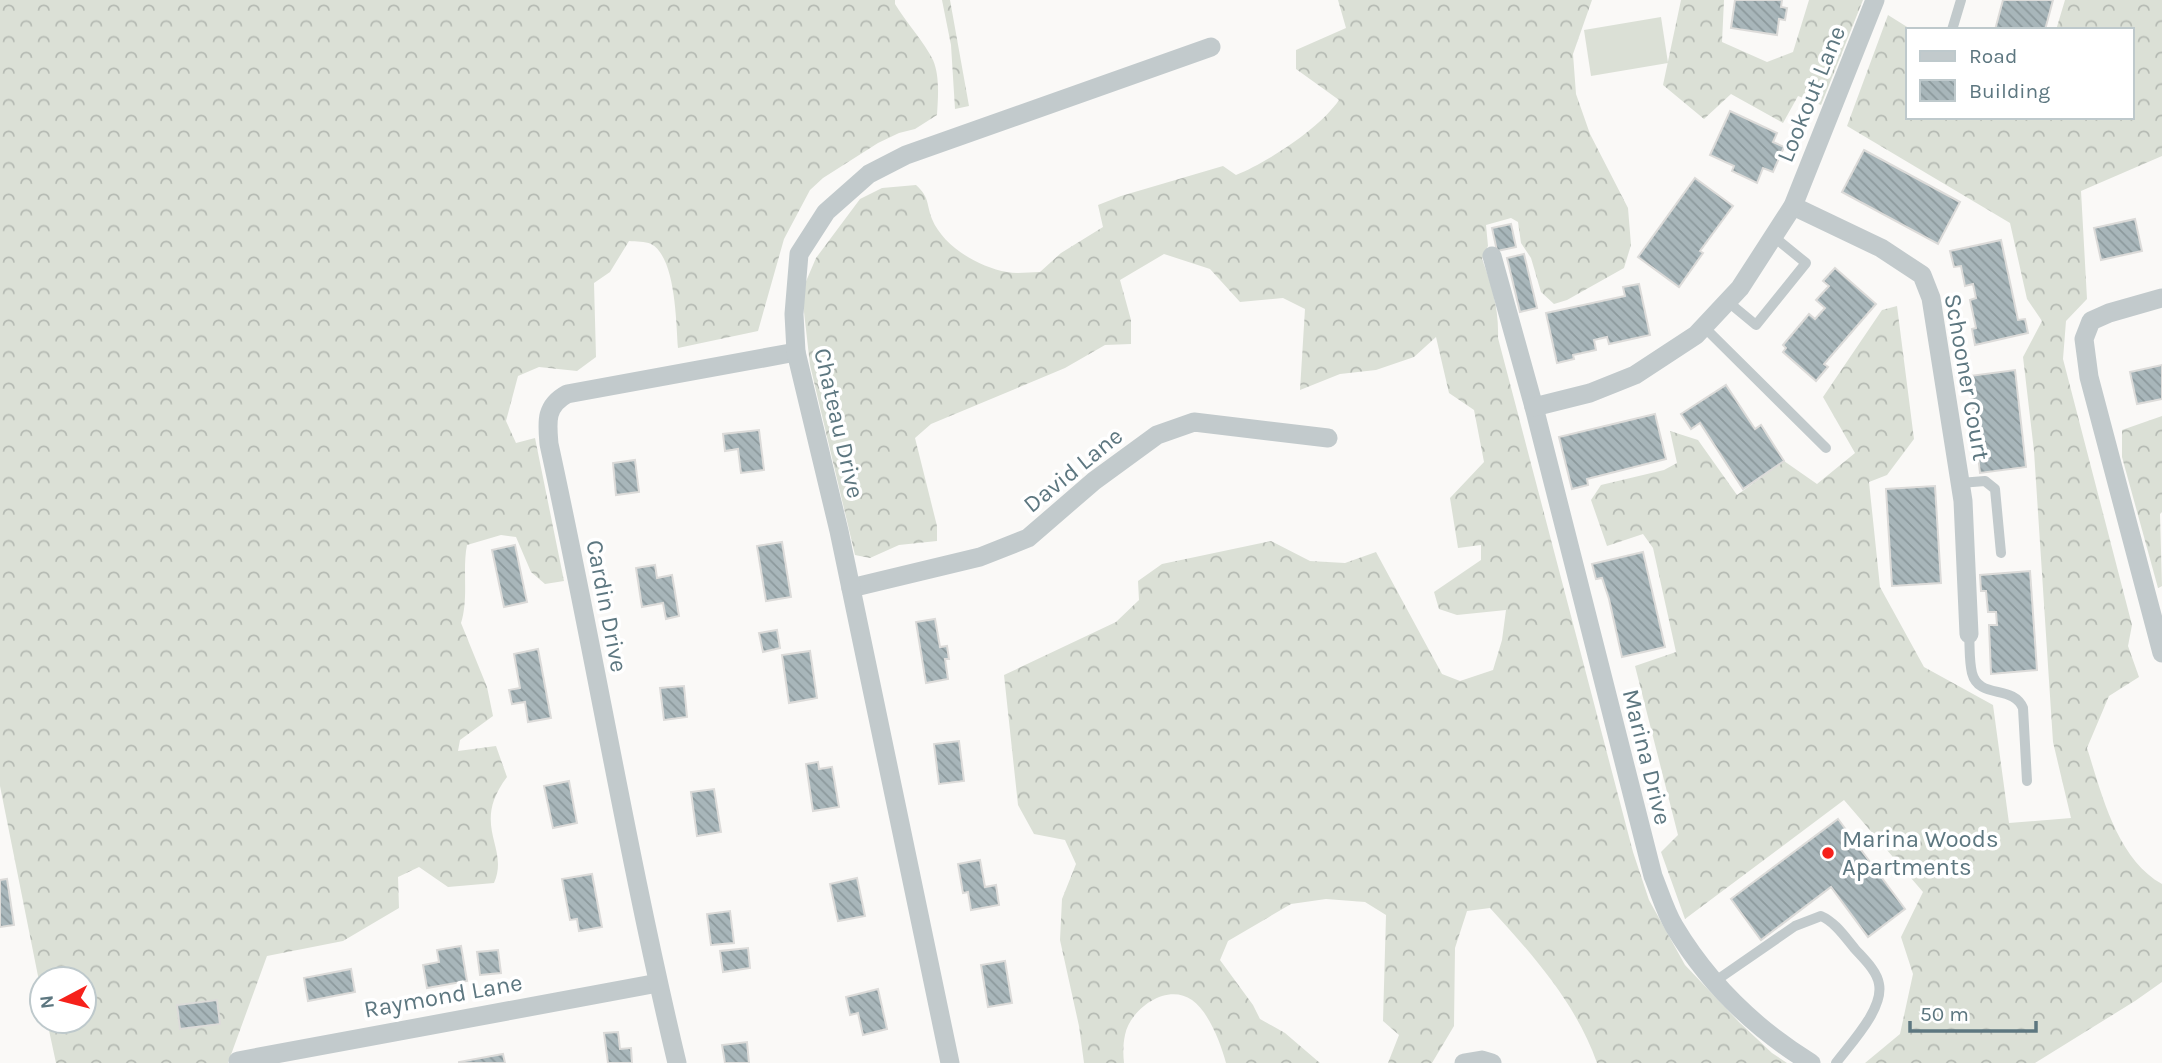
<svg xmlns="http://www.w3.org/2000/svg" width="2162" height="1063" viewBox="0 0 2162 1063" font-family="Karla,sans-serif">
<style>
.forest{fill:url(#forest-crowns)}
.park{fill:#dbe0d6}
.building{fill:url(#building-back-hatch);stroke:#dcdbd9;stroke-width:2}
.lines{fill:none;stroke-linecap:round;stroke-linejoin:round}
.service{stroke:#c2cacc;stroke-width:10}
.minor{stroke:#c2cacc;stroke-width:19}
.poi-dot{fill:#f6211b;stroke:#fff;stroke-width:2.5}
.labels{text-anchor:middle;stroke-width:7;stroke-linejoin:round;paint-order:stroke}
.street-label{font-size:24px;fill:#5d7780;stroke:#fff}
.poi-label{font-size:24px;fill:#5d7780;stroke:#fff;text-anchor:start}
</style>
<defs>
<pattern id="forest-crowns" width="20" height="18" patternUnits="userSpaceOnUse" patternTransform="scale(1.75)"><rect width="20" height="18" fill="#dbe0d6"/><path d="M2 6a3 3 0 1 1 6 0M12 15a3 3 0 1 1 6 0" fill="none" stroke="#b5bab3"/></pattern>
<pattern id="building-back-hatch" width="6" height="6" patternUnits="userSpaceOnUse" patternTransform="scale(1.75)"><rect width="6" height="6" fill="#a8b6ba"/><path d="M-1 5l2 2M0 0l6 6M5-1l2 2" fill="none" stroke="#8c999c"/></pattern>
</defs>
<rect width="100%" height="100%" fill="#faf9f7"/>
<g class="forest">
<path d="M0,0H895V4C905,21 925,43 933,60C940,76 938,98 937,115L915,129L899,133L878,143L823,178L810,190L784,239L758,331L678,348C676,323 676,257 651,244C645,241 636,242 629,241L610,272L594,283L596,357L577,371L539,367L518,376L506,421L516,443L535,438L564,581L545,584L531,572L516,537L501,535L467,545C462,570 469,598 461,623L487,687L493,716L460,740L458,751L496,746L507,777C470,826 510,847 494,883L448,887L419,867L398,877L399,908L343,941L267,956L228,1063H56L47,1021H84V979H42V996L0,786Z"/>
<path d="M942,0H950L969,106L955,109L951,45Z"/>
<path d="M1338,0H1592L1573,54L1576,94L1590,134L1628,208L1631,245L1624,268L1567,300L1554,304L1541,292L1531,258L1521,243L1518,222L1511,218L1486,225L1488,246L1482,259C1492,285 1499,309 1498,338L1633,852L1649,900L1685,965L1739,1022L1772,1053L1787,1063H1597C1576,1003 1532,954 1490,908L1467,911L1455,948L1454,1026L1432,1063H1388L1399,1035L1383,1021L1386,915L1365,902L1326,899L1291,904L1228,941L1220,960L1253,1005L1260,1019L1285,1033L1320,1063H1226C1221,1044 1209,1012 1192,1000C1167,982 1130,1009 1125,1035C1123,1044 1123,1054 1124,1063H1084L1079,1026L1060,940L1062,899L1076,864L1065,840L1034,834L1018,805L1004,675L1116,622L1139,600L1138,581L1162,564L1271,541L1310,561L1345,563L1376,552L1442,674L1460,681L1493,670L1502,640L1506,610L1457,615L1439,609L1434,592L1481,560V545L1458,548L1450,498L1484,462L1474,410L1449,393L1436,337L1414,357L1376,370L1340,374L1300,390L1305,309L1283,298L1240,302L1210,269L1164,254L1120,280L1131,320V344L1105,345L1065,368L931,424L915,438L937,526V541L899,545L870,558L855,555L810,365L804,312V286L816,258L860,199L882,188L916,185C930,198 926,203 932,219C943,246 978,267 1007,272C1017,274 1029,272 1040,272L1061,253L1103,227L1098,205L1121,196L1223,166L1236,175C1268,162 1320,128 1339,100L1296,69V50L1346,28Z"/>
<path d="M1681,0H1724L1722,42L1767,62L1793,52L1809,0H1863L1821,105L1798,96L1783,123L1731,94L1704,119L1663,85Z"/>
<path d="M2065,0H2162V156L2081,191L2087,299L2066,321L2063,359L2132,625L2128,646L2139,677L2109,696L2087,748C2102,795 2117,859 2162,884V982L2135,1001L2035,1063H1865L1900,1034L1913,974L1901,937L1923,892L1844,800L1685,919L1661,852L1678,835L1635,666L1676,652L1653,548L1643,534L1607,546L1591,500L1601,485L1664,470L1677,463L1670,431L1698,440L1737,495L1784,461L1817,484L1855,453L1823,397L1882,310L1897,306L1914,439L1887,475L1869,482L1880,587L1924,667L1993,705L2009,823L2071,818L2053,742L2034,451L2023,357L2042,321L2027,299L2010,223L1847,126L1888,15L1912,30H1908V117H2132V30H2056Z"/>
<path d="M2162,416V512L2160,514L2162,586L2158,588L2122,457V430Z"/>
</g>
<path class="park" d="M1661,17L1668,63L1591,76L1584,30Z"/>
<g class="building">
<path d="M1735,0H1782L1781,7L1787,8L1785,20L1779,19L1777,35L1731,28Z"/>
<path d="M2003,0H2053L2045,30H1995Z"/>
<path d="M1730,111L1777,133L1773,142L1784,147L1773,172L1763,168L1757,183L1732,171L1734,166L1710,155Z"/>
<path d="M1864,150L1960,202L1938,244L1842,192Z"/>
<path d="M1695,178L1733,206L1700,251L1703,253L1679,287L1638,257Z"/>
<path d="M2135,219L2142,251L2101,260L2094,228Z"/>
<path d="M1511,224L1516,247L1497,251L1492,228Z"/>
<path d="M2001,240L2018,320L2025,319L2028,333L1975,345L1972,329L1976,328L1970,300L1976,298L1973,284L1965,286L1961,266L1954,267L1950,251Z"/>
<path d="M1524,254L1537,308L1520,312L1507,258Z"/>
<path d="M1835,268L1876,304L1824,364L1828,367L1816,381L1783,352L1786,348L1783,345L1809,314L1815,319L1825,308L1816,300L1829,286L1823,281Z"/>
<path d="M1639,284L1650,335L1609,344L1607,337L1594,340L1596,350L1573,355L1574,359L1557,363L1546,313L1625,296L1623,287Z"/>
<path d="M2162,365V399L2137,404L2130,372Z"/>
<path d="M2015,370L2026,467L1980,473L1971,393H1964L1962,377Z"/>
<path d="M1726,385L1755,429L1761,425L1784,461L1743,489L1700,423L1691,429L1681,414Z"/>
<path d="M1655,414L1666,459L1587,479L1588,485L1572,489L1559,437Z"/>
<path d="M759,430L764,470L741,473L738,449L725,451L723,434Z"/>
<path d="M635,460L639,492L616,495L613,463Z"/>
<path d="M1935,486L1941,583L1892,586L1886,489Z"/>
<path d="M782,542L791,597L766,601L757,546Z"/>
<path d="M515,545L527,602L504,607L492,550Z"/>
<path d="M1643,552L1665,647L1622,657L1609,599L1602,578L1596,579L1592,564Z"/>
<path d="M655,565L657,578L672,575L679,616L666,619L663,603L642,607L636,568Z"/>
<path d="M2030,571L2037,670L1991,674L1989,625H1997L1996,612H1988L1986,591H1981L1980,575Z"/>
<path d="M935,619L940,647L947,646L949,659H945L948,679L926,683L916,622Z"/>
<path d="M777,630L780,648L763,652L759,633Z"/>
<path d="M538,649L551,718L528,722L525,702L512,704L509,690L520,688L514,654Z"/>
<path d="M810,651L817,698L789,703L782,655Z"/>
<path d="M684,686L687,717L664,720L660,688Z"/>
<path d="M959,741L964,781L939,784L934,744Z"/>
<path d="M818,762L819,769L832,767L839,807L813,811L806,764Z"/>
<path d="M569,781L577,823L553,828L544,786Z"/>
<path d="M714,789L721,832L697,836L691,792Z"/>
<path d="M1838,819L1905,909L1868,937L1831,887L1761,940L1731,899Z"/>
<path d="M980,860L985,887L996,885L999,905L971,910L968,892L963,893L958,864Z"/>
<path d="M592,874L602,927L579,931L577,919L570,920L562,879Z"/>
<path d="M857,878L865,916L838,921L830,884Z"/>
<path d="M7,879L14,925L0,927V880Z"/>
<path d="M730,911L734,943L711,945L707,914Z"/>
<path d="M461,946L467,981L427,988L423,965L439,962L437,950Z"/>
<path d="M748,948L750,968L723,972L720,951Z"/>
<path d="M498,950L501,973L480,975L477,952Z"/>
<path d="M1005,961L1012,1003L988,1007L981,965Z"/>
<path d="M351,969L355,992L308,1001L304,978Z"/>
<path d="M878,989L887,1029L863,1035L858,1013L850,1015L846,997Z"/>
<path d="M217,1000L220,1024L180,1029L177,1005Z"/>
<path d="M618,1032L620,1049L631,1048L632,1063H608L604,1033Z"/>
<path d="M747,1042L749,1063H725L722,1045Z"/>
<path d="M503,1054L505,1063H459V1062Z"/>
</g>
<g class="lines">
<g class="service">
<path d="M1952,30L1961,0"/>
<path d="M1727,301L1756,325L1806,263L1774,237"/>
<path d="M1703,326L1826,448"/>
<path d="M1960,483L1985,481L1995,489L2001,553"/>
<path d="M1969,634C1970,647 1969,661 1972,673C1979,700 2013,684 2023,708L2027,781"/>
<path d="M1714,982L1795,926L1821,916C1835,922 1845,937 1855,949C1864,959 1877,971 1879,984C1884,1009 1850,1044 1836,1063"/>
</g>
<g class="minor">
<path d="M1793,206L1881,248L1922,275L1931,298L1963,501L1969,634"/>
<path d="M1492,256L1534,407L1653,876C1660,893 1665,911 1674,926C1708,983 1754,1028 1811,1063"/>
<path d="M2162,298L2109,313L2091,321L2084,339L2089,377L2162,653"/>
<path d="M1534,407L1590,393L1635,375L1696,335L1740,288L1793,206L1875,0"/>
<path d="M851,588L980,557L1028,538L1094,481L1157,435L1194,422L1328,438"/>
<path d="M238,1061L658,983"/>
<path d="M677,1063C628,858 594,650 549,444C547,422 545,406 567,394L796,352"/>
<path d="M950,1063L839,531L796,352L794,314L799,254L826,212L869,174L906,155L1211,47"/>
<path d="M1464,1063L1482,1060L1492,1063"/>
</g>
</g>
<circle class="poi-dot" cx="1828" cy="853" r="7"/>
<g class="labels">
<g class="street-label">
<text transform="translate(1811 94) rotate(-68)" y="8">Lookout Lane</text>
<text transform="translate(1967 377) rotate(80)" y="8">Schooner Court</text>
<text transform="translate(839 423) rotate(77)" y="8">Chateau Drive</text>
<text transform="translate(1073 470) rotate(-39)" y="8">David Lane</text>
<text transform="translate(607 606) rotate(79)" y="8">Cardin Drive</text>
<text transform="translate(1647 757) rotate(76)" y="8">Marina Drive</text>
<text transform="translate(443 996) rotate(-10)" y="8">Raymond Lane</text>
</g>
<g class="poi-label">
<text x="1842" y="847">Marina Woods<tspan x="1842" dy="28">Apartments</tspan></text>
</g>
</g>
<rect x="1906" y="28" width="228" height="91" fill="#ffffff" stroke="#bec9cc" stroke-width="2"/>
<rect x="1920" y="51" width="35" height="10" fill="#c2cacc" stroke="#bec9cc" stroke-width="2"/>
<text x="1969" y="63" font-size="21" fill="#5d7780">Road</text>
<rect x="1920" y="80" width="35" height="21" fill="url(#building-back-hatch)" stroke="#bec9cc" stroke-width="2"/>
<text x="1969" y="98" font-size="21" fill="#5d7780">Building</text>
<g transform="translate(63 1000) rotate(263)"><circle r="33" fill="#ffffff" stroke="#bec9cc" stroke-width="2"/>
<path d="M0-5L12 26L0 18L-12 26Z" fill="#f6211b"/>
<text y="-10" font-size="19" font-weight="bold" text-anchor="middle" fill="#5d7780">N</text>
</g>
<path d="M1910 1021v10h126v-10" fill="none" stroke="#5d7780" stroke-width="3.5"/>
<text x="1920" y="1021" font-size="21" fill="#5d7780" stroke="#ffffff" stroke-width="5" paint-order="stroke">50 m</text>
</svg>
